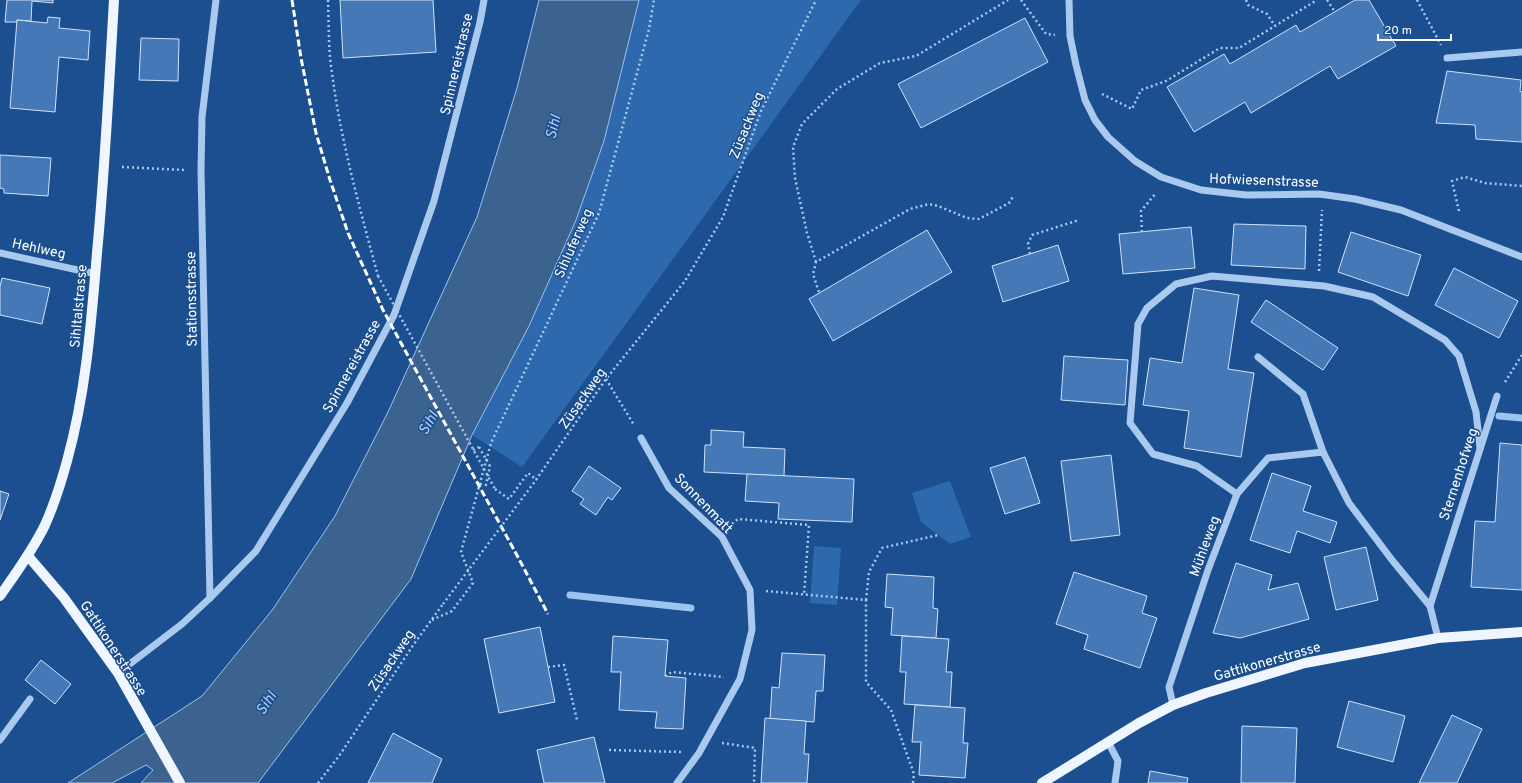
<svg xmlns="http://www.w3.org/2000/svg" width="1522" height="783" viewBox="0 0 1522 783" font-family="Overpass,sans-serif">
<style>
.green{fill:#2e69ad}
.water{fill:#3c6290;stroke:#9cc4f0}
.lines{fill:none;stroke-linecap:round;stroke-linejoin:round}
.stream{stroke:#9cc4f0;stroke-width:7}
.building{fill:#4478b7;stroke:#cfe3fa}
.path{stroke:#a9c9ee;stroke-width:2.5;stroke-dasharray:2 3;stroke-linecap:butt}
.minor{stroke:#a9c9ee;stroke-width:7}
.major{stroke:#f0f6ff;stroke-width:10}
.rail{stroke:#fff;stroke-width:3;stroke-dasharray:7 3;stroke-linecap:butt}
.path-bridge{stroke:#a9c9ee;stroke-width:2.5;stroke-dasharray:2 3;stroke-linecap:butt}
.labels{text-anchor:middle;stroke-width:3;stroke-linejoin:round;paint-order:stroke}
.street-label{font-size:14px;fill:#fff;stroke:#1b4f8f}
.water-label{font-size:15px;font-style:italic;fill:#b5d3f5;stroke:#1b4f8f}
</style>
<rect width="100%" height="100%" fill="#1b4f8f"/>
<g class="green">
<path d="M639,0H861L522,467L472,435L529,326L576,220L604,141Z"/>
<path d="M950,481L971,537L950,544L921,522L912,493Z"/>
<path d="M814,546L841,548L837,605L810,603Z"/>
</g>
<path class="water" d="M539,0H639L604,141L576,220L529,326L472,435L411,579L258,783H141L153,770L146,765L112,783H68L202,696L273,609L335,516L388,412L477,217L517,88Z"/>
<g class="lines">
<g class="stream">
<path d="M1499,416L1522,418"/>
<path d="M570,595L691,608"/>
</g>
</g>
<g class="building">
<path d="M7,0H53V3L32,1L31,21L17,20V22H5Z"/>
<path d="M340,0H433L436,52L343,58Z"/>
<path d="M1355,0H1369L1396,46L1338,79L1330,66L1251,113L1245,102L1194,132L1167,87L1224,54L1230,64L1296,25L1300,32Z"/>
<path d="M48,17L60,18L59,28L90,31L88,60L59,57L55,112L10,108L17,20L47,23Z"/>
<path d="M1025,18L1048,62L921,128L898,84Z"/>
<path d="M141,38L179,39L178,81L139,80Z"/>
<path d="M1447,71L1521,80L1520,91L1522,92V142L1476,139L1475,125L1436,123Z"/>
<path d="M0,155L51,158L48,196L4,193V189L0,188Z"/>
<path d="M1234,224L1306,226L1305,269L1231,265Z"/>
<path d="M1191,227L1195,268L1123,274L1119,234Z"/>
<path d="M927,230L952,272L833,341L809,299Z"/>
<path d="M1351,232L1421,255L1408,296L1338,272Z"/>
<path d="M1058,245L1069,281L1003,302L992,266Z"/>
<path d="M1454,268L1518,301L1499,338L1435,305Z"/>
<path d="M2,278L50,288L42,324L0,315V286Z"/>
<path d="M1194,288L1239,295L1228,369L1254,373L1241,457L1184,448L1189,411L1143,405L1150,358L1182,363Z"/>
<path d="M1266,300L1338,348L1323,370L1251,322Z"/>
<path d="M1064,356L1128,360L1125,405L1061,400Z"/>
<path d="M711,430L744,432L743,447L785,449L784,476L704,472L705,445H711Z"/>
<path d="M1500,443L1522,445V590L1471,587L1475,521L1495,522Z"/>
<path d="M1111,455L1120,535L1071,541L1061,461Z"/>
<path d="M1025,457L1040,503L1005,514L990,468Z"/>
<path d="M589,466L621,488L612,500L608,497L596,515L580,504L584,499L572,491Z"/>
<path d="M1272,473L1311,486L1303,511L1337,522L1330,543L1297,531L1290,553L1250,540Z"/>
<path d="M747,474L854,479L852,522L778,519L779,503L745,501Z"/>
<path d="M0,491L9,494L0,520Z"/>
<path d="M1366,547L1378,600L1336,610L1324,557Z"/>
<path d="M1236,563L1272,575L1268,590L1298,583L1309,619L1240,638L1213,633Z"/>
<path d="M1074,572L1147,596L1142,613L1157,618L1140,668L1084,649L1088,635L1056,624Z"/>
<path d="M887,574L934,577L933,608L938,609L936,638L891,635L893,608L885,607Z"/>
<path d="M540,627L555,702L499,713L484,639Z"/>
<path d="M613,636L668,640L665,676L686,678L683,729L655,728L657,712L619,710L621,672H611Z"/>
<path d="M902,636L949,639L946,672H952L950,707L904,704L906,672H900Z"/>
<path d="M782,653L825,655L823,691H816L814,722L770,719L772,687L779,688Z"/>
<path d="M41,660L71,684L55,704L25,680Z"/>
<path d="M1349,701L1405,716L1393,762L1337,747Z"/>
<path d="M915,705L965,708L963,743H968L965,778L919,775L921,742H912Z"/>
<path d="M1452,715L1482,729L1457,783H1419Z"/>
<path d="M765,718L806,721L804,754H809L807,783H761Z"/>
<path d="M1242,726L1297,728L1295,783H1241Z"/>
<path d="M393,733L442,759L432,783H368Z"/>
<path d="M594,737L605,783H544L537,750Z"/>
<path d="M1150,771L1188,778L1187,783H1148Z"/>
</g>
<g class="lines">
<g class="path">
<path d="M328,0C329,24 328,49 332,73C341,142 360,209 378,276"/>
<path d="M1021,0L1046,34L1055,35"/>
<path d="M1246,0L1248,5L1267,14L1275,26"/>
<path d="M1327,0L1335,12"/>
<path d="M1417,0L1441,45"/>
<path d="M1102,94L1132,109L1141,90L1166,81L1220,48H1239L1317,0"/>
<path d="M122,167L185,170"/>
<path d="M1459,211L1452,181L1465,177L1485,183L1522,186"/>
<path d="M1142,232L1141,211L1156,193"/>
<path d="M1030,254L1028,244L1032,235L1079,220"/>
<path d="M816,262L807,233L795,178L793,147L802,124L837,89L880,63L916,56L1008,0"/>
<path d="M1319,271L1322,210"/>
<path d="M819,292L813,274L816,262L910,209L929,204L938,206L967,218L979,219L1009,203L1014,195"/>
<path d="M606,379L634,425"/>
<path d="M1505,382L1522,355"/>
<path d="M473,450L479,447"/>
<path d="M480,484L486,485L490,466"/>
<path d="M533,484L606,379L685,281L723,217L761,111L816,0"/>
<path d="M495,489L509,499L528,473L537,480"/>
<path d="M732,524L738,519L809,525L804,595"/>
<path d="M766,591L866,600V682L891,710L914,774L913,783"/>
<path d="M866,600L869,572L882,548L938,535"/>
<path d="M432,620L452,611L473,583L461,552L491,443L599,213L649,29L654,0"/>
<path d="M548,667L564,665L577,720"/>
<path d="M665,676L672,672L724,677"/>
<path d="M722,743L755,748L754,783"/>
<path d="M609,750L681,752"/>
<path d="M318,783L339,756L414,644L443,604"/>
</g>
<g class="minor">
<path d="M1069,0L1070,36L1076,65L1085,100L1095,120L1108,137L1135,161L1161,177L1201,190L1246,195L1319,194L1355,199L1401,210L1522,257"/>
<path d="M1447,58L1522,52"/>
<path d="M0,253L96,274"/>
<path d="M1258,357L1303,394L1323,452"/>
<path d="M641,438L669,488L722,537L750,590L752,630L740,679L699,753L677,783"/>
<path d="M1237,494L1197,466L1153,454L1130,423L1138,324L1147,308L1176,284L1212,276L1324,286L1373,297L1445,340L1459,356L1476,412L1480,448"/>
<path d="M210,598L201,171L202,117L216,0"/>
<path d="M1430,606L1497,396"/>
<path d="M118,673L182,624L210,598L256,551L347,403L394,315L434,201L480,22L484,0"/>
<path d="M1173,705L1169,687L1208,570L1237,494L1268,458L1323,452L1349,503L1392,560L1430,606L1438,638"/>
<path d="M0,740L30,699"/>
<path d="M1108,742L1118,761L1115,783"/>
</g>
<g class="major">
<path d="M28,556L64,598L118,673L180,783"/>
<path d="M0,596C16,573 33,550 45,525C54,505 61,483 67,461C86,392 91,325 97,253C105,169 109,85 114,0"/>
<path d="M1042,783L1139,723L1173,705L1206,693L1305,663L1438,638L1522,632"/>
</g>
<path class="rail" d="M292,0L301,58L316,133L330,180L348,233L383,310L519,559L548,614"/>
<g class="path-bridge">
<path d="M378,276L495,489"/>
<path d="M479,447L490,466"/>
<path d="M443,604L533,484"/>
</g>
</g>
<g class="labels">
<g class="street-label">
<text transform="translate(456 64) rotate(-77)" y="5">Spinnereistrasse</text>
<text transform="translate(746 125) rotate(-68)" y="5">Züsackweg</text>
<text transform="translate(1264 180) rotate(2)" y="5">Hofwiesenstrasse</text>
<text transform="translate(573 243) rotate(-66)" y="5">Sihluferweg</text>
<text transform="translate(39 248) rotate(12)" y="5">Hehlweg</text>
<text transform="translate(191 299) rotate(-91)" y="5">Stationsstrasse</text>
<text transform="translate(78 306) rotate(-85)" y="5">Sihltalstrasse</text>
<text transform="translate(351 366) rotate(-61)" y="5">Spinnereistrasse</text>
<text transform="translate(582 398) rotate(-55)" y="5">Züsackweg</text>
<text transform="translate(1458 474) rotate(-72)" y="5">Sternenhofweg</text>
<text transform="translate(704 503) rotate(46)" y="5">Sonnenmatt</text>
<text transform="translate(1204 546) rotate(-70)" y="5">Mühleweg</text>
<text transform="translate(114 648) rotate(57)" y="5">Gattikonerstrasse</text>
<text transform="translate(391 660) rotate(-56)" y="5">Züsackweg</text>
<text transform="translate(1267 661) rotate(-16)" y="5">Gattikonerstrasse</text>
</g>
<g class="water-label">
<text transform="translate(553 127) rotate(-76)" y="5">Sihl</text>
<text transform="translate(428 423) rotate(-60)" y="5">Sihl</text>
<text transform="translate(266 703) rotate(-57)" y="5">Sihl</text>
</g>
</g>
<path d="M1378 34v6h73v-6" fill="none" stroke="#ffffff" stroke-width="2"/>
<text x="1384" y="34" font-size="12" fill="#ffffff" stroke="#1b4f8f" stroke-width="3" paint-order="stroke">20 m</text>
</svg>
